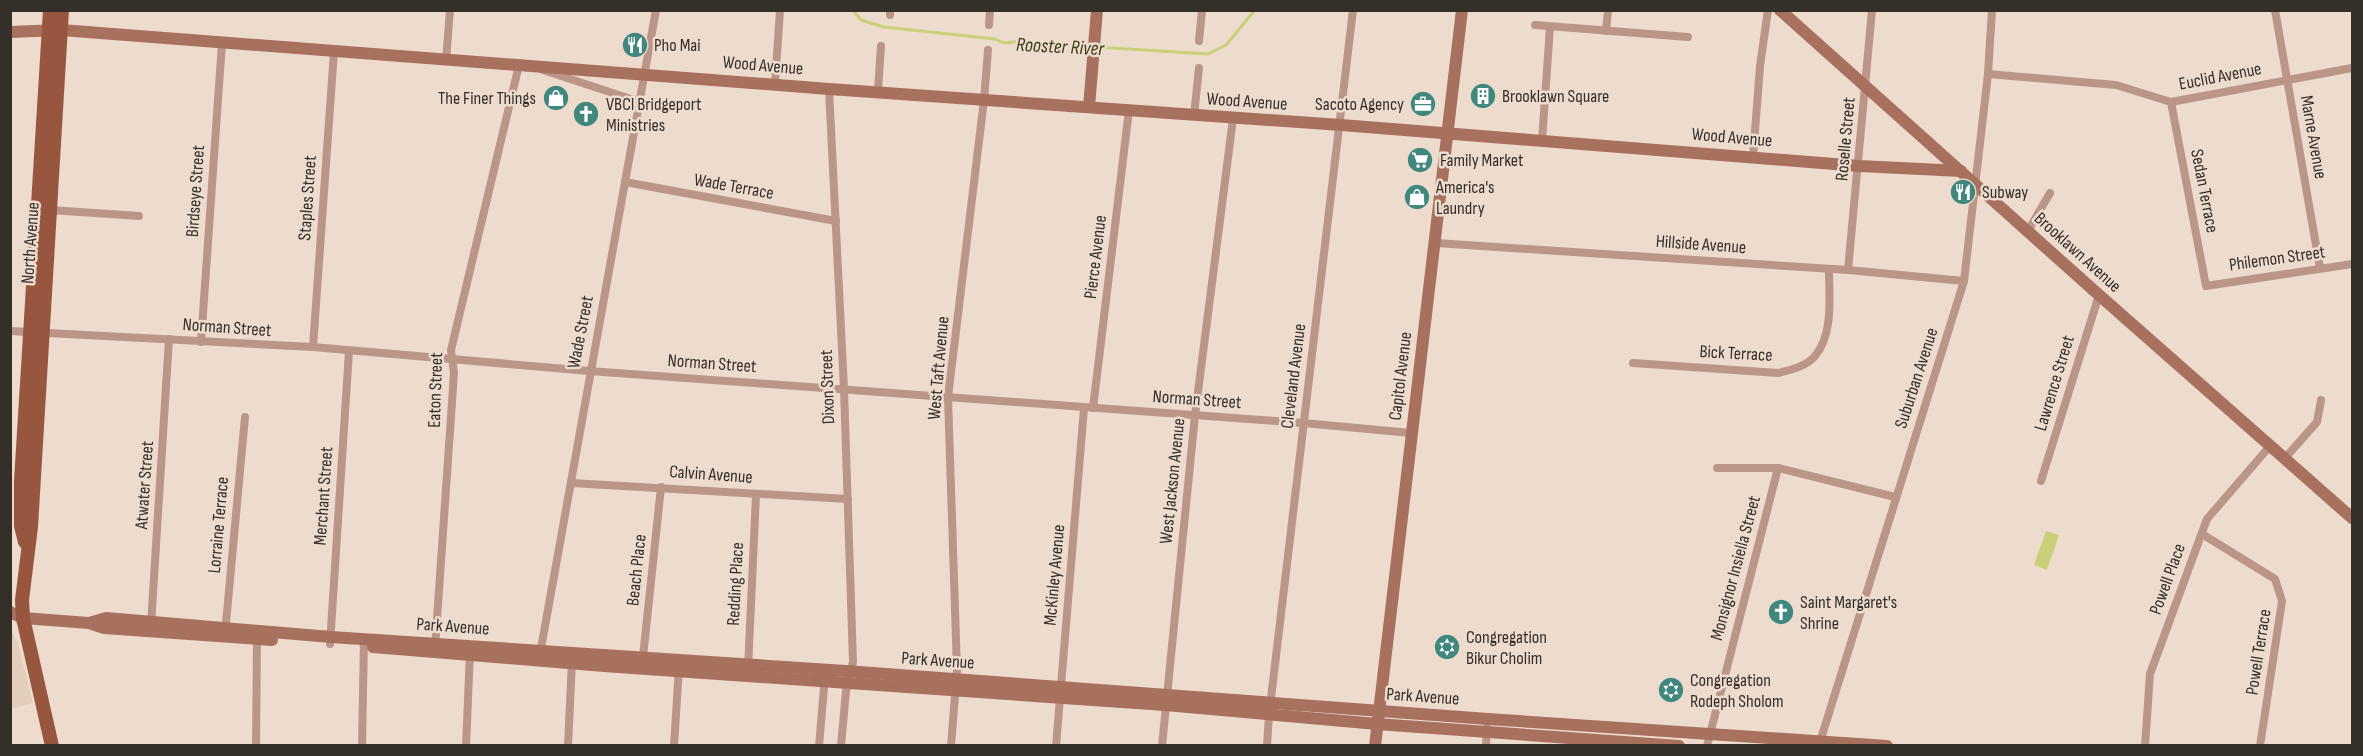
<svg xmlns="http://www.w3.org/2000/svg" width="2363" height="756" viewBox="0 0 2363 756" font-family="'Sofia Sans Condensed',sans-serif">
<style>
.built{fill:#e3cdbb}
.water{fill:#c9d078}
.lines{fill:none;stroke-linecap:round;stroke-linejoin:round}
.stream{stroke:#c9d078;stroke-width:3}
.street{stroke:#bc9589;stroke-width:8}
.secondary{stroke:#a8715e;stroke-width:12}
.primary{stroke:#98563f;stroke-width:14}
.labels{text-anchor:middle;stroke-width:5;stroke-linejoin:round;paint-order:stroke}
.poi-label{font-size:18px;fill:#352f2a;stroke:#eddcce;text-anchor:start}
.street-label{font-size:18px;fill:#352f2a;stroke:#eddcce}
.water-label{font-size:20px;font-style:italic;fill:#3e401b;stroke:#eddcce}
</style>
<rect width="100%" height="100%" fill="#eddcce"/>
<path class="built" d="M11,633H13L18,644L33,703L11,709Z"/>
<path class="water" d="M2046,531L2059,535L2047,570L2034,565Z"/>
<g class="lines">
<g class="stream">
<path d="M853,10L861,20L884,27L995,39L1004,43L1022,41L1089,46"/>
<path d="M1096,47L1208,54L1226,45L1255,10"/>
</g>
<g class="street">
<path d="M2275,10L2320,268"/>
<path d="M890,15V10"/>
<path d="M989,25L990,10"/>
<path d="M1535,25L1688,37"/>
<path d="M1606,31L1608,10"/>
<path d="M1199,41L1202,10"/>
<path d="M446,60L450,10"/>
<path d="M543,70L640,102"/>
<path d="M1988,74L2116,85L2171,102L2352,68"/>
<path d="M775,84L780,10"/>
<path d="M829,89L844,389L853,662L846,691L841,746"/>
<path d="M878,91L881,46"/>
<path d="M2171,102L2206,286L2352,264"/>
<path d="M1194,116L1199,68"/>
<path d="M1542,140L1550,27"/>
<path d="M1753,157L1760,66L1768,10"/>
<path d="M625,182L836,221"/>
<path d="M50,210L139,216"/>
<path d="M2028,231L2050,193"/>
<path d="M1436,243L1848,270L1964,281"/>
<path d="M1848,270L1872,10"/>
<path d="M10,331L313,347L589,371L1303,423L1411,433"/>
<path d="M201,342L222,43"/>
<path d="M313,347L334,51"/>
<path d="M1633,363L1778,373C1791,370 1807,366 1815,356C1834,333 1829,296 1829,269"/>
<path d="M1093,408L1129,110"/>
<path d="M2285,458L2317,422L2321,400"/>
<path d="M1717,468H1778L1895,497"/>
<path d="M2041,481L2099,295"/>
<path d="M571,483L848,499"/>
<path d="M2202,534L2275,579L2282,601L2260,746"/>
<path d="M151,625L169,339"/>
<path d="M225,634L245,417"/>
<path d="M330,644L349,351"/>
<path d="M435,648L454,373L451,350L519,65"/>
<path d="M540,654L656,10"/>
<path d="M643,657L661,487"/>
<path d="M748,669L756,495"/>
<path d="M1819,745L1964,281L1988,74L1992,10"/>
<path d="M256,746L257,635"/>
<path d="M362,746L364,639"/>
<path d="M466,746L470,652"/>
<path d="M568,746L572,660"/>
<path d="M674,746L679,667"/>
<path d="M819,746L825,676"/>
<path d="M951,746L957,670L948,397L984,100L988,50"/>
<path d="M1056,746L1084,408"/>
<path d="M1162,746L1195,415L1233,119"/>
<path d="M1267,746L1269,715L1353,10"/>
<path d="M1486,746L1487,728"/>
<path d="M1707,746L1778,468"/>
<path d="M2145,746L2150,674L2207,519L2270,446"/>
</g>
<g class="secondary">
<path d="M1780,10L2099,295L2352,518"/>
<path d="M10,32L61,30L829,89L1341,125L1859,166L1961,171"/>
<path d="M1089,107L1097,10"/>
<path d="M10,612L23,618L89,623L104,628L272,640"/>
<path d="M89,623L106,618L331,637L846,671L1488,719L1887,746"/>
<path d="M373,647L604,666L1165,705L1377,724L1679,746"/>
<path d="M1375,746L1462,10"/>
</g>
<g class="primary">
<path d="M25,542L21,526V481L50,10"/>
<path d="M52,746L23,618L22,600L31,527L62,10"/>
</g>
</g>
<defs>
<g id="restaurant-disc" transform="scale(1.35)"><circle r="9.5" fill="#40877e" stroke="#eddcce"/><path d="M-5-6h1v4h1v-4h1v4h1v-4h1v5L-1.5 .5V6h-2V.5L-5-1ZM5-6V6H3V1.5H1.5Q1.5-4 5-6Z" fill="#fff"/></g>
<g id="building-disc" transform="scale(1.35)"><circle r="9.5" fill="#40877e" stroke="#eddcce"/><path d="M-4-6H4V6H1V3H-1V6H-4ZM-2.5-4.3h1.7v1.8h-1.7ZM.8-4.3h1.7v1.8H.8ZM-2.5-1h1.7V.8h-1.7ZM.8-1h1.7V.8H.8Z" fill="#fff"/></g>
<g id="shop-disc" transform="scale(1.35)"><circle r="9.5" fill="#40877e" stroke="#eddcce"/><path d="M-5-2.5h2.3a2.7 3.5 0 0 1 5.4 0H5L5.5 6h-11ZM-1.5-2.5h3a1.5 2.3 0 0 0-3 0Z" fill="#fff"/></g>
<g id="office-disc" transform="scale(1.35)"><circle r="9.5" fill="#40877e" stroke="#eddcce"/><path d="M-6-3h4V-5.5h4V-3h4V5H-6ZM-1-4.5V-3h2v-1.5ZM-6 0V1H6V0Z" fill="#fff"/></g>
<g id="church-disc" transform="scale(1.35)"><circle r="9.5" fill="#40877e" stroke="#eddcce"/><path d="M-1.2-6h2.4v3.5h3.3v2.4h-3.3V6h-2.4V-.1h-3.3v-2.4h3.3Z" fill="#fff"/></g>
<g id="supermarket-disc" transform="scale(1.35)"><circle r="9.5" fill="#40877e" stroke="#eddcce"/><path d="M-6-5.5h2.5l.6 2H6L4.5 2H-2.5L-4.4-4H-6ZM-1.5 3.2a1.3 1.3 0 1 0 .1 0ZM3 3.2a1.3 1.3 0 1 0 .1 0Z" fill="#fff"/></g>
<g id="synagogue-disc" transform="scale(1.35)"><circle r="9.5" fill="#40877e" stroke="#eddcce"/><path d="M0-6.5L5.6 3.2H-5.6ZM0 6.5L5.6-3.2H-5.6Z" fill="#fff"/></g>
</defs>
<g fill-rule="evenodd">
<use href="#restaurant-disc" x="635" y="45"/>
<use href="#building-disc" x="1483" y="96"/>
<use href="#shop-disc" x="556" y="98"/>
<use href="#office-disc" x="1423" y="104"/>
<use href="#church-disc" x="586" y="114"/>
<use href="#supermarket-disc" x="1420" y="160"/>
<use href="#restaurant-disc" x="1963" y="192"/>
<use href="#shop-disc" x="1417" y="197"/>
<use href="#church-disc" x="1781" y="612"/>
<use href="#synagogue-disc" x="1447" y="647"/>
<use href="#synagogue-disc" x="1671" y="690"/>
</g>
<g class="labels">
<g class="poi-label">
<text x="654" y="51">Pho Mai</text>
<text x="1502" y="102">Brooklawn Square</text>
<text x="536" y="104" text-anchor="end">The Finer Things</text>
<text x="606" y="110">VBCI Bridgeport<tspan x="606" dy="21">Ministries</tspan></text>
<text x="1404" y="110" text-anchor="end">Sacoto Agency</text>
<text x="1440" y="166">Family Market</text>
<text x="1436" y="193">America's<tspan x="1436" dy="21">Laundry</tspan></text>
<text x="1982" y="198">Subway</text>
<text x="1800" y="608">Saint Margaret's<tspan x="1800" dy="21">Shrine</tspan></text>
<text x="1466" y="643">Congregation<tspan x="1466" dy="21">Bikur Cholim</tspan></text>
<text x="1690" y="686">Congregation<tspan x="1690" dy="21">Rodeph Sholom</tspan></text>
</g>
<g class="street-label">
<text transform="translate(763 65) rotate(5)" y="6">Wood Avenue</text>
<text transform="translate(2220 76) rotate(-11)" y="6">Euclid Avenue</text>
<text transform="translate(1247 101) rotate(4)" y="6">Wood Avenue</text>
<text transform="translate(1732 137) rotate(5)" y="6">Wood Avenue</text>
<text transform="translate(2314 137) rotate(80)" y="6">Marne Avenue</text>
<text transform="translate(1845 139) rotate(-85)" y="6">Roselle Street</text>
<text transform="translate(734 186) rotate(10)" y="6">Wade Terrace</text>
<text transform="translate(195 191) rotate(-86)" y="6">Birdseye Street</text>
<text transform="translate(2205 191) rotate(79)" y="6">Sedan Terrace</text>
<text transform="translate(307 198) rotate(-86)" y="6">Staples Street</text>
<text transform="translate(30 243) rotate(-86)" y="6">North Avenue</text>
<text transform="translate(1701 244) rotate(4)" y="6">Hillside Avenue</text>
<text transform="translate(2078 252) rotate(42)" y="6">Brooklawn Avenue</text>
<text transform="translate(1095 257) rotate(-83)" y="6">Pierce Avenue</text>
<text transform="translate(2277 258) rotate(-8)" y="6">Philemon Street</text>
<text transform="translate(227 327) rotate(4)" y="6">Norman Street</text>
<text transform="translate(580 332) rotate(-79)" y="6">Wade Street</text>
<text transform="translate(1736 353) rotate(3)" y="6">Bick Terrace</text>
<text transform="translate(712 363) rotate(4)" y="6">Norman Street</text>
<text transform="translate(938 368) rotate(-85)" y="6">West Taft Avenue</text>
<text transform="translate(1293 376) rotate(-83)" y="6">Cleveland Avenue</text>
<text transform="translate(1400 376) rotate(-83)" y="6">Capitol Avenue</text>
<text transform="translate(1916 378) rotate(-72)" y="6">Suburban Avenue</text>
<text transform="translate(2054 383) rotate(-73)" y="6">Lawrence Street</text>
<text transform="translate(827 387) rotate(-92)" y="6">Dixon Street</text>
<text transform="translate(435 390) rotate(-88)" y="6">Eaton Street</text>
<text transform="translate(1197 399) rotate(4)" y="6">Norman Street</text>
<text transform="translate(711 474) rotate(4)" y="6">Calvin Avenue</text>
<text transform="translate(1172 481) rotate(-84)" y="6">West Jackson Avenue</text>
<text transform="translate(144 485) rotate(-86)" y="6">Atwater Street</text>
<text transform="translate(323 496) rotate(-86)" y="6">Merchant Street</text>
<text transform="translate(218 525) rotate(-85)" y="6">Lorraine Terrace</text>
<text transform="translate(1735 568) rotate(-75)" y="6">Monsignor Insiella Street</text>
<text transform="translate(636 570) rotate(-84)" y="6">Beach Place</text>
<text transform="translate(1054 575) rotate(-85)" y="6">McKinley Avenue</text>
<text transform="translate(2167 579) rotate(-70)" y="6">Powell Place</text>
<text transform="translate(735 584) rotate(-87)" y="6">Redding Place</text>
<text transform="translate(453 626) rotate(4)" y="6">Park Avenue</text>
<text transform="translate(2258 652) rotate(-81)" y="6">Powell Terrace</text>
<text transform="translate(938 660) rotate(4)" y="6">Park Avenue</text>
<text transform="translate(1423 696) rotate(4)" y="6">Park Avenue</text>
</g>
<g class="water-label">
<text transform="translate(1060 46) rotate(3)" y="7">Rooster River</text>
</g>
</g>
<rect width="2363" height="756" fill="none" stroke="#352f2a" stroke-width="24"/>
</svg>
